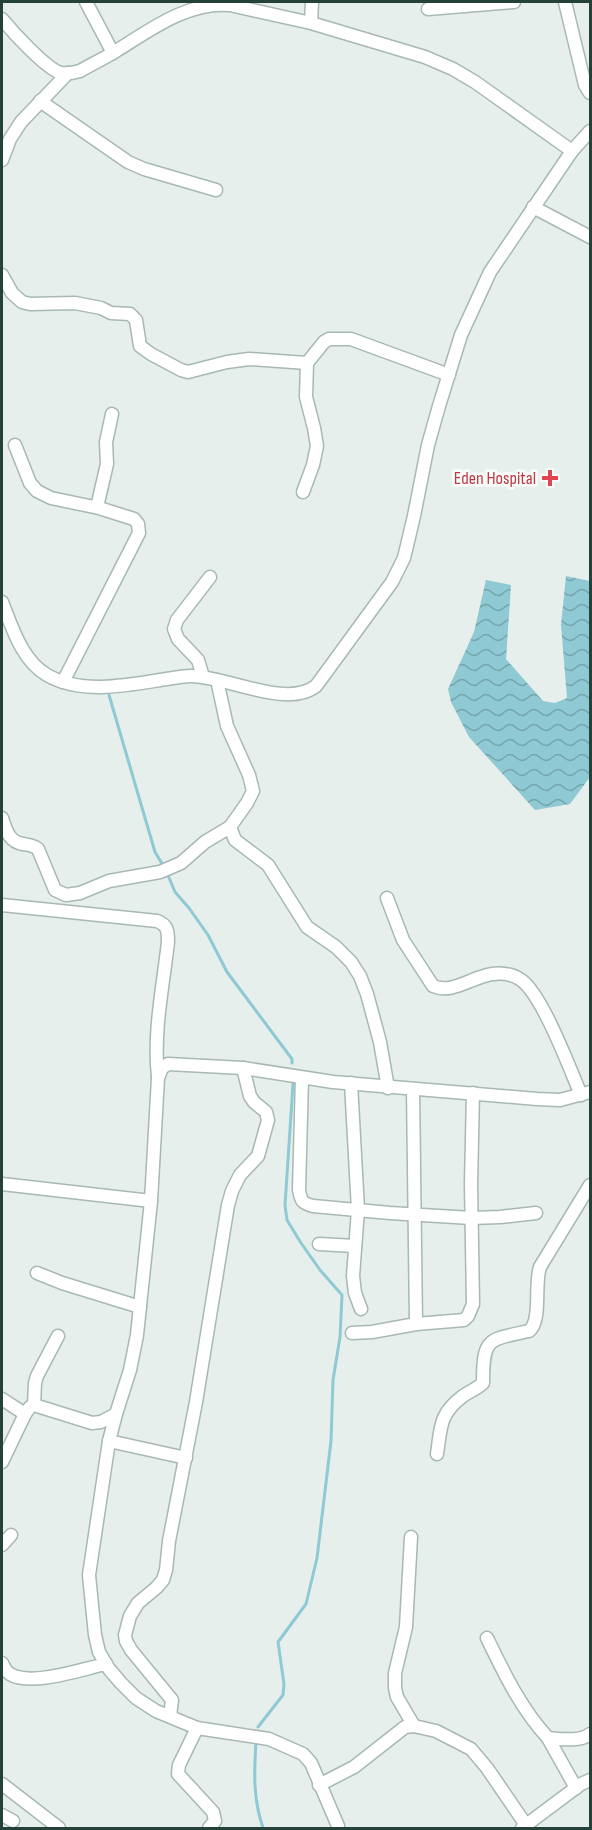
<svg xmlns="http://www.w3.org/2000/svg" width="592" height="1830" viewBox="0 0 592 1830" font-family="'Sofia Sans Condensed',sans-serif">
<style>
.water{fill:url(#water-waves)}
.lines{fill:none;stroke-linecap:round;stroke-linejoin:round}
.stream{stroke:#8ec9d4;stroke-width:3}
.minor-casing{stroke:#a8b8b2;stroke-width:15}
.minor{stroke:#fff;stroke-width:12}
.health-dot{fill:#e0444e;stroke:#f7fbf9;stroke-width:2}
.labels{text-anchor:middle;stroke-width:6;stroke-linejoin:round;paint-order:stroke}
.health-label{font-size:18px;fill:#be3a42;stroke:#f7fbf9;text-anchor:end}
</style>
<defs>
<pattern id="water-waves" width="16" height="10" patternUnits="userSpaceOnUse" patternTransform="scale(1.5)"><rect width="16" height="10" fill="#8ec9d4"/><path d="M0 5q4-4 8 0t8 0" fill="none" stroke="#74a5ad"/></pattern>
</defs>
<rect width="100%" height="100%" fill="#e6efeb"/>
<path class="water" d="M566,576L590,581V777L570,804L535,810L469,737L451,702L448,689L474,632L486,580L511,585L506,659L543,701L555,703L567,698L561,625Z"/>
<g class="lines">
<g class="stream">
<path d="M109,695L155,852L164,867"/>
<path d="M167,873L175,892L189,908L208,935L227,972L292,1059V1063"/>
<path d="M258,1727L283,1695L284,1684L278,1642L306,1604L317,1558L331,1441L333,1380L340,1337L342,1295L320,1270L301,1243L287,1220L285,1205L293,1084"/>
<path d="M256,1742C254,1774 253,1798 263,1828"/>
</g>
<g class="minor-casing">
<g id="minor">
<path d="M86,2L113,53"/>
<path d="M565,2L585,85L590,93"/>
<path d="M428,9L514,2"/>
<path d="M2,19C12,31 46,69 61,73C68,74 73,73 80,71C92,64 105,58 116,51C150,30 188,1 230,5L311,23L425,57L453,69L475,82L572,151"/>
<path d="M311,23L312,2"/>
<path d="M40,101L128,162L144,169L216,190"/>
<path d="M2,160L10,139L21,122L68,73"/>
<path d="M533,207L590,237"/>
<path d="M2,275L12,293L22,302L30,304L75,303L101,308L111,313L130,314L136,320L140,346L151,354L181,370L188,372L227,362L249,359L307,363"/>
<path d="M15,445L30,483L37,491L51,498L99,508L134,519L138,524L139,533L63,682"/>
<path d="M303,492L313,465L317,446L314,428L306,397L307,363L324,342L329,339H351L449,375"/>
<path d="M97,507L107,464L106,442L112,414"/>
<path d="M2,602C12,627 22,661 47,675C80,694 124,686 160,680C170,679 181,676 191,676C226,676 287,709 316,686L392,582L404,558L414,516L428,445L439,406L461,335L490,272L572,151L590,131"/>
<path d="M203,677L198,660L178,639L174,629L177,620L210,577"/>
<path d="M2,818C6,830 9,842 23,844C29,845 33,845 38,849L55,890L66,895L80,893L109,881L160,872L181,863L205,842L230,827L247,803L253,791L249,775L227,726L217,680"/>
<path d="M230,827L235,840L268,865L307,927L336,947L351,962L360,976L367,994L380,1042L388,1088"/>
<path d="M387,898L403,940L433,986C449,993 465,982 481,977C494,972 510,972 521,980C542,994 570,1069 581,1095"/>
<path d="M2,905L157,921C168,925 168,932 168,942C163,987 153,1032 158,1077"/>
<path d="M302,1078L299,1190C301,1201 302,1203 313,1206L390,1213L471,1218L500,1217L536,1213"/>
<path d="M351,1083L358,1210L353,1276L355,1293L361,1309"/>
<path d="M413,1089L416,1324"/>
<path d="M2,1184L151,1201"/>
<path d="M319,1244L355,1246"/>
<path d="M37,1273L62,1283L140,1307"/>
<path d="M352,1333L372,1332L416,1324L464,1320L468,1316L473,1304L471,1184L473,1093"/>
<path d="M2,1399L25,1414"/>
<path d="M34,1405L35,1383L37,1376L58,1336"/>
<path d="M116,1414L109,1441L89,1575L95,1635L99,1652L109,1669L121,1683L136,1698L156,1711L197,1728L269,1739L303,1754L311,1763L338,1826"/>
<path d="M109,1441L186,1458"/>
<path d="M437,1454C441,1427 439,1414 463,1396C470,1391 477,1389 483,1383C483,1337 488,1340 529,1331C542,1321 534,1284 540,1267L590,1185"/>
<path d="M2,1462L25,1414L30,1407L34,1405L92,1423L101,1422L116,1414L130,1370L137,1335L151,1201L158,1078L162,1068L168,1064L243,1068L333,1082L537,1099L560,1100L590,1092"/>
<path d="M411,1537L406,1627L395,1673V1688L397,1697L414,1726"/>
<path d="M2,1545L11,1535"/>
<path d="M487,1638C504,1673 521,1709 548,1738"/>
<path d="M2,1663C4,1667 5,1671 10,1674C31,1687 82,1669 106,1664"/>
<path d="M170,1716L172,1700L131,1650L126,1641L125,1635L130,1616L138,1603L156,1588L163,1580L166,1570L169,1541L196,1402L228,1205L232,1191L240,1175L258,1156L268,1120L266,1112L254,1102L250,1096L243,1068"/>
<path d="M197,1728L179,1765L178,1774L213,1812L215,1821L209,1828"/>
<path d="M2,1784L59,1828"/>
<path d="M319,1785L354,1767L405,1727L414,1726L436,1731L471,1749L487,1768L526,1825"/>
<path d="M576,1788L548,1738C561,1739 580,1742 590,1734"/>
<path d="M2,1815L13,1821"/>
<path d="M522,1828L581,1784L590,1780"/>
</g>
</g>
<use href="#minor" class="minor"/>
</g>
<path class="health-dot" d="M547 469h6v6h6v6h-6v6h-6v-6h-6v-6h6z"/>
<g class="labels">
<g class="health-label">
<text x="536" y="484">Eden Hospital</text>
</g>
</g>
<rect width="592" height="1830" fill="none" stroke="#24423a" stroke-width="6"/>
</svg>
